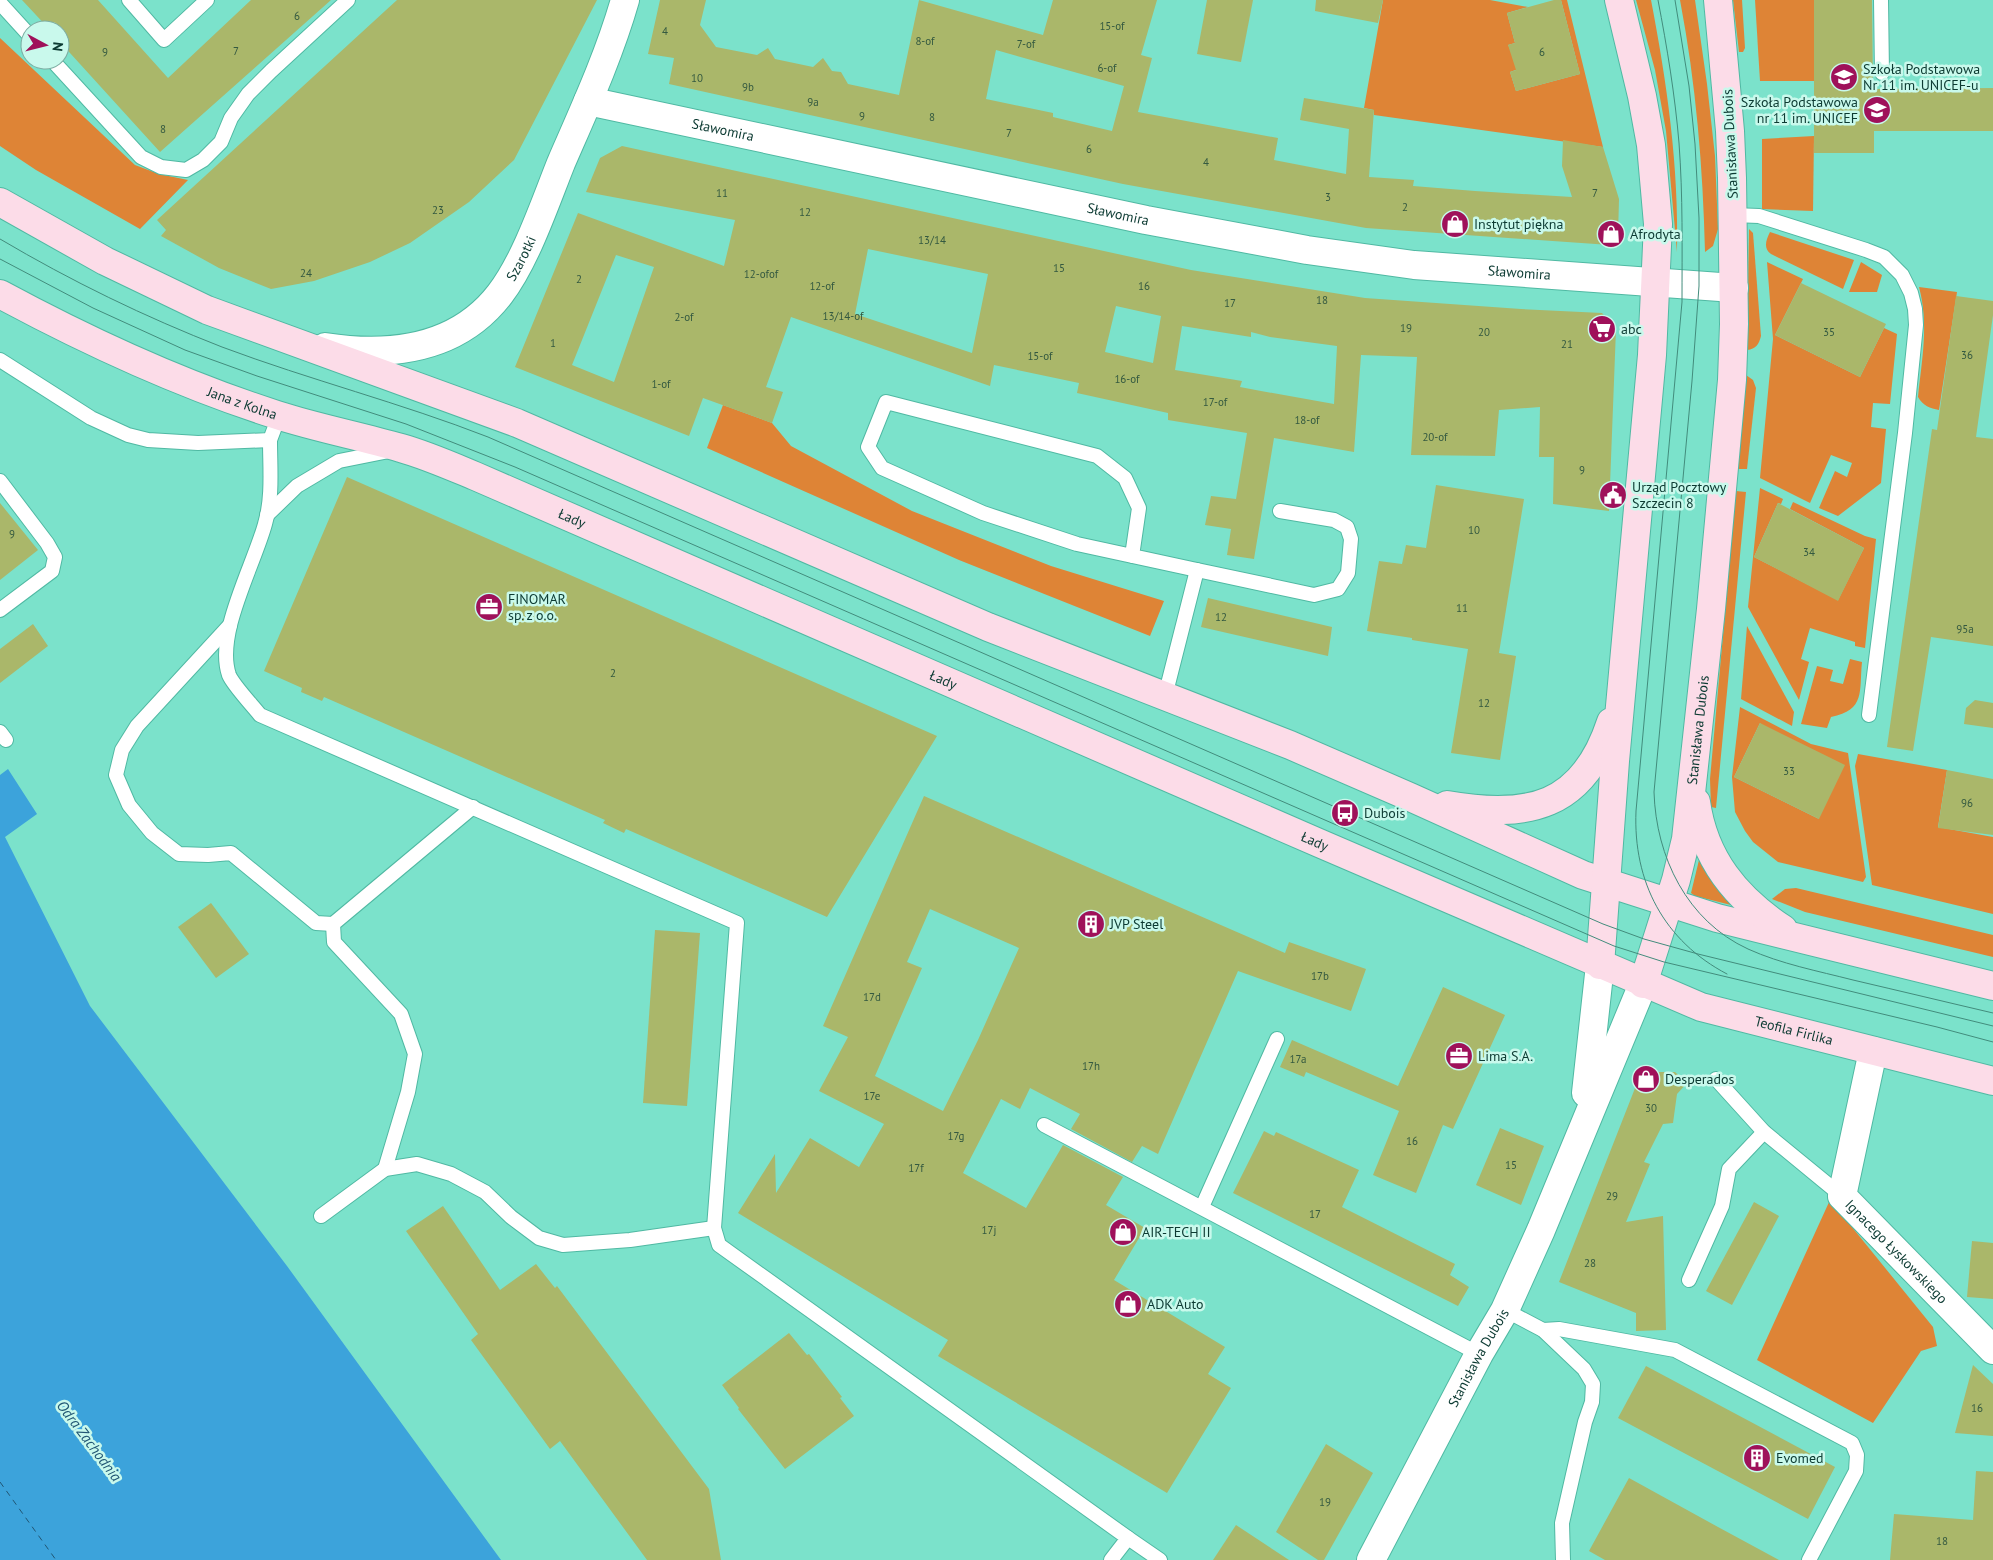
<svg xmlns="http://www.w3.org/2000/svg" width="1993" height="1560" viewBox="0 0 1993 1560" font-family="'PT Sans',sans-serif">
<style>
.green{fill:#de8436;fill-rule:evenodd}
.water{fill:#3ca3db}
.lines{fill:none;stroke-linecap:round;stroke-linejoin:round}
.ferry{stroke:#215674;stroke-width:1;stroke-dasharray:6 5;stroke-linecap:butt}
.building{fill:#aab76a;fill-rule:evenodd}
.lane-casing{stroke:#50b9a3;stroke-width:16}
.street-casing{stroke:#50b9a3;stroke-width:30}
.secondary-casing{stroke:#50b9a3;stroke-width:30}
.lane{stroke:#fff;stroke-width:14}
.street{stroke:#fff;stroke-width:28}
.secondary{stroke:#fcdce8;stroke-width:28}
.tram{stroke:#428c7c;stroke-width:1}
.labels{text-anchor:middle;stroke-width:5;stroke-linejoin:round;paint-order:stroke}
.number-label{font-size:11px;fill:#345940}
.poi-label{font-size:14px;fill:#0c3a32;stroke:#c9f9ec;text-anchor:start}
.street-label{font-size:14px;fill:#0c3a32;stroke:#c9f9ec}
.water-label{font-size:15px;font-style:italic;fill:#215674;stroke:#c9f9ec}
</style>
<rect width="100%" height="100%" fill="#7be2cb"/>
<g class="green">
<path d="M1383,0H1490L1528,7L1507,13L1515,43L1508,45L1521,68L1510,72L1516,91L1580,74L1561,0H1567L1603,147L1374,115V110L1364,108Z"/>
<path d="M1636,0H1651C1667,83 1679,167 1677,252L1666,131L1655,70Z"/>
<path d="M1680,0H1695L1707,84L1715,156L1718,229L1713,246L1705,252C1703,167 1696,84 1680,0Z"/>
<path d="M1733,0H1742L1745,48L1743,52H1739Z"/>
<path d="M1755,0H1814V81H1760Z"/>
<path d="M0,38L135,165L159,174L188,180L140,229L36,170L0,146Z"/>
<path d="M1814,136L1813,211L1762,209V139Z"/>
<path d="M1749,229L1753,233L1761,336C1759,344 1756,349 1747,350Z"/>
<path d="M1770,232L1854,260L1843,289L1771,254C1763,248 1766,240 1770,232Z"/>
<path d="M1767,262L1803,279L1775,335L1860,377L1884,328L1897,334L1890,404L1873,403L1871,427L1886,429L1881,483L1838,516L1819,508L1835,471L1847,477L1852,463L1831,455L1810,503L1760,478L1773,339Z"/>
<path d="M1861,262L1882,275L1877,292H1849Z"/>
<path d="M1919,287L1957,292L1939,410C1930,408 1923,406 1918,397C1922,359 1929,324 1919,287Z"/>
<path d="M1746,375L1753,380L1756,388L1747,469H1738Z"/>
<path d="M723,405L772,423L791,446L912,511L1051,566L1164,601L1150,636L959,560L707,448Z"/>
<path d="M1760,488L1783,499L1781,504L1778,503L1754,557L1838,600L1864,548L1790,509L1793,502L1865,536L1876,539L1865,648L1855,646V642L1810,628L1801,659L1809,662L1799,700L1748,607Z"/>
<path d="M1736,491L1746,492L1716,808L1711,807L1710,779Z"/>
<path d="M1747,626L1794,712L1792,726L1741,699Z"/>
<path d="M1850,659L1862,662C1859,691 1866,710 1831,717L1827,728L1801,724L1817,666L1833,670L1830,681L1843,684Z"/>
<path d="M1740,707L1811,744L1848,753L1866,877L1863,882L1778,862L1753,842L1745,831L1735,812L1732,777ZM1760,723L1819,819L1734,777Z"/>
<path d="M1858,754L1947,770L1938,827L1993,837V914L1872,885L1855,766Z"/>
<path d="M1699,860H1701L1732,904L1731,905L1695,896L1691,893Z"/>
<path d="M1796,888L1993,935V957L1805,912L1772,899L1785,889Z"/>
<path d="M1830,1200L1933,1327L1937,1346L1921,1351L1873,1423L1757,1360Z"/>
</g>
<path class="water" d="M8,769L37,814L5,837L90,1006L287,1266L501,1560H0V775Z"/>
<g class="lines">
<path class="ferry" d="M0,1482L56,1560"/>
</g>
<g class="building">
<path d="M22,0H98L168,78L251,0H331L160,152L60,42V30H50Z"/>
<path d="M397,0H597L514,160L469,202L410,243L370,262L314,281L271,289L219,268L161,236L166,230L157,220Z"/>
<path d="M660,0H706L700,25L716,47L757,55L768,48L775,59L813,67L823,58L832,71L841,72L848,84L899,95L919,0L1043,35L1053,0H1157L1141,55L1152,58L1138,112L1278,138L1274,160L1346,174L1349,129L1300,120L1304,98L1374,110L1369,177L1414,180L1413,186L1475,191L1572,197L1562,166L1563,140L1603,147L1619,199L1618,236L1610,245L1366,228L1123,184L669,84L674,58L648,54ZM996,50L1124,86L1112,131L1053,117V113L986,99Z"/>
<path d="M1207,0H1253L1241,62L1197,54Z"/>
<path d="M1316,0H1383L1378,23L1315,11Z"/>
<path d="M1554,0H1561L1580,74L1516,91L1510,72L1516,70L1508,45L1515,43L1507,13Z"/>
<path d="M1814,0H1872L1873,89L1993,88V131H1874V153H1814Z"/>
<path d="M622,146L1191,270L1365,298L1521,309L1602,313L1616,329L1609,511L1553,504L1554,457H1539L1540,407L1499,410L1495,456L1411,455L1417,357L1361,355L1354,452L1274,438L1254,559L1227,555L1231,529L1205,525L1211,496L1236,499L1247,433L1168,420V413L1077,393L1079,383L994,365L990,386L791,317L766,387L783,392L772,423L703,398L689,436L515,367L578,213L724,266L735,220L586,192L600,158ZM868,249L988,274L972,353L855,314ZM616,255L654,267L614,382L572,365ZM1116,306L1161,316L1153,363L1105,352ZM1182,326L1251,337V332L1270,337L1337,346L1334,404L1261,391L1240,387L1242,381L1175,370Z"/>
<path d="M1801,283L1886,324L1860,377L1775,335Z"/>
<path d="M1956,296L1993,301V315L1976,437L1993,439V646L1931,637L1913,751L1887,747L1932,429L1937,430Z"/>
<path d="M347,477L937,736L827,917L626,829L624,833L603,823L605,820L324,697L322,701L301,692L302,688L264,671Z"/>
<path d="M1436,485L1524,499L1499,653L1516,656L1500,760L1451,753L1468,649L1412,640V638L1367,631L1379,561L1402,564L1406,545L1426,548Z"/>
<path d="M0,503L38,550L0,580Z"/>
<path d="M1778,503L1864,548L1838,601L1754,557Z"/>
<path d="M1208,598L1332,627L1328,656L1201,627Z"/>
<path d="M33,624L48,646L0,683V649Z"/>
<path d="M1975,700L1993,703V728L1964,724L1966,708Z"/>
<path d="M1760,723L1845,765L1819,819L1734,777Z"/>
<path d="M1947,770L1993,779V835L1938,828Z"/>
<path d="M924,796L1285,953L1289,942L1366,969L1351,1011L1238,971L1158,1154L1142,1146L1132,1162L1071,1129L1080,1114L1030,1088L1020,1109L1001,1099L963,1173L1026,1208L1063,1145L1123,1177L1106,1205L1145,1228L1114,1280L1225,1347L1208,1374L1231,1388L1167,1493L938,1356L948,1340L738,1213L775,1154L776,1193L810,1138L859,1167L884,1124L819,1091L848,1037L823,1026ZM930,909L1019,948L978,1040L943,1111L875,1076L922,968L907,962Z"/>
<path d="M211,903L249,954L216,978L178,927Z"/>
<path d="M655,930L700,933L687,1106L643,1103Z"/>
<path d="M1443,987L1505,1015L1453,1129L1443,1125L1416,1193L1373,1175L1399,1111L1306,1072L1304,1077L1280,1067L1292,1040L1398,1086Z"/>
<path d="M1647,1072H1675L1687,1083L1677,1094L1673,1123L1663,1124L1644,1162L1650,1164L1626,1222L1663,1216L1666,1330L1636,1331V1313L1559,1282L1639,1078Z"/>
<path d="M1500,1128L1544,1146L1521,1205L1476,1185Z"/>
<path d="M1264,1131L1274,1136L1276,1132L1359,1170L1342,1207L1455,1264L1450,1275L1469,1287L1458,1306L1233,1193Z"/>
<path d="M1754,1202L1779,1216L1732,1305L1706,1291Z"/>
<path d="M443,1206L500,1290L536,1264L555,1288L557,1286L709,1489L721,1560H647L560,1441L550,1449L471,1340L478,1334L406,1231Z"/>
<path d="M1972,1241L1993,1243V1299L1967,1297Z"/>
<path d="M789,1333L807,1355L809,1354L842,1397L840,1398L854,1416L785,1469L738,1409L739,1408L722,1385Z"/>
<path d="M1973,1365L1993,1384V1436L1955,1433Z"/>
<path d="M1646,1366L1835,1467L1808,1519L1618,1418Z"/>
<path d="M1326,1444L1373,1473L1324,1560H1318L1276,1532Z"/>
<path d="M1976,1471L1993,1472V1560H1890L1894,1514L1973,1520Z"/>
<path d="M1629,1478L1718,1527L1779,1560H1605L1589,1551Z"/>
<path d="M1236,1525L1289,1560H1213Z"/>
</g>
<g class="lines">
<g class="lane-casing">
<g id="lane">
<path d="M129,0L164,40L207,0"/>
<path d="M1881,0L1882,73"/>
<path d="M0,3L30,36"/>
<path d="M52,60L141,157L161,167L186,170L203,160L221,142L231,118L248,94L271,71L348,0"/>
<path d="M1733,215L1759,216L1866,250L1884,257L1902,275L1911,293L1915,309L1916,325L1905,433L1869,715"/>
<path d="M0,360L91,418L128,435L148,440L198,443L270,440L279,416"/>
<path d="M270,440C270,468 273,497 265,524C254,565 215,634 229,675C233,685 253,706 260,715L737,923L714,1228L719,1245L1128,1538L1111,1560"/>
<path d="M0,481L47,543L55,557L52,571L0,610"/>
<path d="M267,515L297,486L339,461L389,451"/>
<path d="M1132,556L1139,508L1125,478L1097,456L886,402L868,447L882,468L983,513L1077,544L1197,570"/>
<path d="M230,625L137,726L122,750L116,775L129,805L152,833L179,854L208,855L231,853L316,923L333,924"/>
<path d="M1165,696L1197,570L1314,595L1338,589L1348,573L1351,539L1347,527L1334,520L1280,511"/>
<path d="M0,732L6,740"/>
<path d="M1716,1079L1764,1132L1842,1196"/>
<path d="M1044,1125L1479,1354"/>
<path d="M385,1169L408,1092L415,1054L401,1014L334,942L333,924L473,807"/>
<path d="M1202,1207L1277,1039"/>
<path d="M321,1216L385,1169L417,1164L451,1174L485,1192L511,1217L539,1238L563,1245L630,1240L714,1228"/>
<path d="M1689,1280L1722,1206L1729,1169L1764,1132"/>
<path d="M1505,1310L1543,1330L1584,1369L1593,1384L1592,1402L1585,1422L1562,1523L1563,1560"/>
<path d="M1543,1330L1559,1329L1675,1350L1852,1443L1857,1455L1856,1471L1809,1560"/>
<path d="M1128,1538L1160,1560"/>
</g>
</g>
<g class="street-casing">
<g id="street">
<path id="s1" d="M588,101L1146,220L1307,250L1414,265L1734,288"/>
<path id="s2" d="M325,347C390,357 457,350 500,294C526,260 545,203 561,163C584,110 609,56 625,0"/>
<path id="s3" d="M1873,1051L1842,1196L1993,1350"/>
<path d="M1586,1093L1600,965"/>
<path id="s4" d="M1371,1560L1479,1354L1505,1310L1541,1230L1643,984"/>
</g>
</g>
<g class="secondary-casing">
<g id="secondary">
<path d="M0,202L105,261L207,310L517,423L988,627L1290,745L1410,797L1583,875L1717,918L1993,986"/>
<path id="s5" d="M0,294C89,342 180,384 277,415C317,428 360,436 401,448C426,455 451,466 475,476L1319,843L1701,1007L1993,1081"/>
<path d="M1696,802C1704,859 1736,898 1783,929"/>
<path d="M1447,805C1528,819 1583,808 1611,722"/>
<path d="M1600,965L1615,761L1652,355L1658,224L1651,145L1642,96L1619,0"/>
<path id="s6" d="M1643,984L1676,880L1686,839L1711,609L1732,380L1734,324L1732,178L1730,131L1718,0"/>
</g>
</g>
<use href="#lane" class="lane"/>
<use href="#street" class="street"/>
<use href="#secondary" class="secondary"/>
<g class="tram">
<path d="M1658,0C1667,47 1675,95 1679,143C1683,196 1682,249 1682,302L1636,811C1633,882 1664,941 1727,974"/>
<path d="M1675,0L1689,86L1695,144L1699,218V286L1692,381L1654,792C1656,857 1687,921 1748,949C1781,964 1818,971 1853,980C1900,991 1946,1002 1993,1013"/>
<path d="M0,239C71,281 145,317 222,347C310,380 401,403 488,437L1603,924L1644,939L1698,954L1993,1026"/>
<path d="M0,259L93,308L185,350L257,376L406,424L515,467L1614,946L1664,962L1937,1027L1993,1042"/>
</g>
</g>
<defs>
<g id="school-disc" transform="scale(1.4375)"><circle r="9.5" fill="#9f115a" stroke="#c9f9ec"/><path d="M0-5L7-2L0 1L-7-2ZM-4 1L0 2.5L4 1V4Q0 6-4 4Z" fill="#fff"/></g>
<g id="shop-disc" transform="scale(1.4375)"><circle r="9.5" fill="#9f115a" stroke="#c9f9ec"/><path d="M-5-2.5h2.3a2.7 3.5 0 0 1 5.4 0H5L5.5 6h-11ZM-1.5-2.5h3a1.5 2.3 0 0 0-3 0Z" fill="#fff"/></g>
<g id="supermarket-disc" transform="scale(1.4375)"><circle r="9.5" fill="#9f115a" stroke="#c9f9ec"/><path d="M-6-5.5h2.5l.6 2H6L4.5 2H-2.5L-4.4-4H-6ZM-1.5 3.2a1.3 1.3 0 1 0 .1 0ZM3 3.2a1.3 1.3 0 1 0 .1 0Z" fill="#fff"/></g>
<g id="civic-disc" transform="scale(1.4375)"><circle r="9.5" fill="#9f115a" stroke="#c9f9ec"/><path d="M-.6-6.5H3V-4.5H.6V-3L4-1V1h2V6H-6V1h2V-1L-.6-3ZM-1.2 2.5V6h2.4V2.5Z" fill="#fff"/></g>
<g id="office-disc" transform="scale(1.4375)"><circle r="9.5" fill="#9f115a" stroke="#c9f9ec"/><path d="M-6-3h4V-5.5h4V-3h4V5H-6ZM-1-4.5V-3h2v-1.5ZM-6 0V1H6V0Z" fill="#fff"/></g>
<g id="bus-disc" transform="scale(1.4375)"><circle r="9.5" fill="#9f115a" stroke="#c9f9ec"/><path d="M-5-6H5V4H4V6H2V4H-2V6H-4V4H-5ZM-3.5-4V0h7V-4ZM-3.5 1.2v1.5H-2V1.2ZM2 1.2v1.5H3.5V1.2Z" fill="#fff"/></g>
<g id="building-disc" transform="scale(1.4375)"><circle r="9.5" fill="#9f115a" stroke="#c9f9ec"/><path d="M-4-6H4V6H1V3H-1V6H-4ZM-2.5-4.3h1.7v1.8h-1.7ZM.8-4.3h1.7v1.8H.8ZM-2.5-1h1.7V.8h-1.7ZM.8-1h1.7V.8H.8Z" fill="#fff"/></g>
</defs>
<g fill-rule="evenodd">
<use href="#school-disc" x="1844" y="77"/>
<use href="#school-disc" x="1877" y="110"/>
<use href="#shop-disc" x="1455" y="224"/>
<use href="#shop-disc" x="1611" y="234"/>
<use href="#supermarket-disc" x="1602" y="329"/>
<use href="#civic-disc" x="1613" y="495"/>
<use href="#office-disc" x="489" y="607"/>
<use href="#bus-disc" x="1345" y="813"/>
<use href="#building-disc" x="1091" y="924"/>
<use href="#office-disc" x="1459" y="1056"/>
<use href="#shop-disc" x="1646" y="1079"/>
<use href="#shop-disc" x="1123" y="1232"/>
<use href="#shop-disc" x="1128" y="1304"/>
<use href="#building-disc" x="1757" y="1458"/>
</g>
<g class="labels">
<g class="number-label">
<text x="297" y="20">6</text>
<text x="1112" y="30">15-of</text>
<text x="665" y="35">4</text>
<text x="925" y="45">8-of</text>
<text x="1026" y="48">7-of</text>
<text x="236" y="55">7</text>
<text x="105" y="56">9</text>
<text x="1542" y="56">6</text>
<text x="1107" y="72">6-of</text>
<text x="697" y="82">10</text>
<text x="748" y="91">9b</text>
<text x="813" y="106">9a</text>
<text x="862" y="120">9</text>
<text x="932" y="121">8</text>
<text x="163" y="133">8</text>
<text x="1009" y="137">7</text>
<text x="1089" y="153">6</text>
<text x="1206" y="166">4</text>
<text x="722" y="197">11</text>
<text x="1595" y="197">7</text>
<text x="1328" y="201">3</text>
<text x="1405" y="211">2</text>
<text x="438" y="214">23</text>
<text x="805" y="216">12</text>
<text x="932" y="244">13/14</text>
<text x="1059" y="272">15</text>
<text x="306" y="277">24</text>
<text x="761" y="278">12-ofof</text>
<text x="579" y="283">2</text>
<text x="822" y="290">12-of</text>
<text x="1144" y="290">16</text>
<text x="1322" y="304">18</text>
<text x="1230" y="307">17</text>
<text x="843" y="320">13/14-of</text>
<text x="684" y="321">2-of</text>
<text x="1406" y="332">19</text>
<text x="1484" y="336">20</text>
<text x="1829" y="336">35</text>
<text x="553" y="347">1</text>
<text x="1567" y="348">21</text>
<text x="1967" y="359">36</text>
<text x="1040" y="360">15-of</text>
<text x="1127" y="383">16-of</text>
<text x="661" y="388">1-of</text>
<text x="1215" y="406">17-of</text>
<text x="1307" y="424">18-of</text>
<text x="1435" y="441">20-of</text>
<text x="1582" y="474">9</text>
<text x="1474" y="534">10</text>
<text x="12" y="538">9</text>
<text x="1809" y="556">34</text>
<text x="1462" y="612">11</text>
<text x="1221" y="621">12</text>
<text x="1965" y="633">95a</text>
<text x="613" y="677">2</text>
<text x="1484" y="707">12</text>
<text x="1789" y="775">33</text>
<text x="1967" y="807">96</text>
<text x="1320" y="980">17b</text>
<text x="872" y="1001">17d</text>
<text x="1298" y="1063">17a</text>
<text x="1091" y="1070">17h</text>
<text x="872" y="1100">17e</text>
<text x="1651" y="1112">30</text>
<text x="956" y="1140">17g</text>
<text x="1412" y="1145">16</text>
<text x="1511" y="1169">15</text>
<text x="916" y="1172">17f</text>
<text x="1612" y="1200">29</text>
<text x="1315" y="1218">17</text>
<text x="989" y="1234">17j</text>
<text x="1590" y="1267">28</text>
<text x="1977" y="1412">16</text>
<text x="1325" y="1506">19</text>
<text x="1942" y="1545">18</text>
</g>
<g class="poi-label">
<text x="1863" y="74">Szkoła Podstawowa<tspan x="1863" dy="16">Nr 11 im. UNICEF-u</tspan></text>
<text x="1858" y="107" text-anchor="end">Szkoła Podstawowa<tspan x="1858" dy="16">nr 11 im. UNICEF</tspan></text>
<text x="1474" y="229">Instytut piękna</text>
<text x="1630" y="239">Afrodyta</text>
<text x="1621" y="334">abc</text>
<text x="1632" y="492">Urząd Pocztowy<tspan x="1632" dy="16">Szczecin 8</tspan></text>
<text x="508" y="604">FINOMAR<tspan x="508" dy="16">sp. z o.o.</tspan></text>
<text x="1364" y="818">Dubois</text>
<text x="1110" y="929">JVP Steel</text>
<text x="1478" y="1061">Lima S.A.</text>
<text x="1665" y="1084">Desperados</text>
<text x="1142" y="1237">AIR-TECH II</text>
<text x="1147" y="1309">ADK Auto</text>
<text x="1776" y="1463">Evomed</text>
</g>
<g class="street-label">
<text dy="5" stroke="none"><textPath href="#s1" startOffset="138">Sławomira</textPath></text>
<text transform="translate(1730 144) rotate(-93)" y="5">Stanisława Dubois</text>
<text dy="5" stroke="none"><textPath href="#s1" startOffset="542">Sławomira</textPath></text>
<text dy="5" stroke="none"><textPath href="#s2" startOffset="234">Szarotki</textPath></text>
<text dy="5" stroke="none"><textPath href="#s1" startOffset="948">Sławomira</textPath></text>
<text dy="5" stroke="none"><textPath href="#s5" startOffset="266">Jana z Kolna</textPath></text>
<text dy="5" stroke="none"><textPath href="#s5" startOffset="616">Łady</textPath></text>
<text dy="5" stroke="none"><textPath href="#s5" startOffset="1021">Łady</textPath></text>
<text dy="5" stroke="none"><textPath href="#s6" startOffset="261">Stanisława Dubois</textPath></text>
<text dy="5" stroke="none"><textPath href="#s5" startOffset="1426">Łady</textPath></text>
<text dy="5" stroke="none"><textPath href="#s5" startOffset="1942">Teofila Firlika</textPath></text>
<text dy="5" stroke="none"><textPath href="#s3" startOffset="226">Ignacego Łyskowskiego</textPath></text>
<text dy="5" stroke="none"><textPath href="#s4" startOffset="229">Stanisława Dubois</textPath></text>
</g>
<g class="water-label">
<text transform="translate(89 1441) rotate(53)" y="5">Odra Zachodnia</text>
</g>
</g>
<g transform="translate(45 45) rotate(97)"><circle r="24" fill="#c9f9ec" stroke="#7dada2"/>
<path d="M0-4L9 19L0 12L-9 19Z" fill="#9f115a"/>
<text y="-8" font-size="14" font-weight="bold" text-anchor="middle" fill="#0c3a32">N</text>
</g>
</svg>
